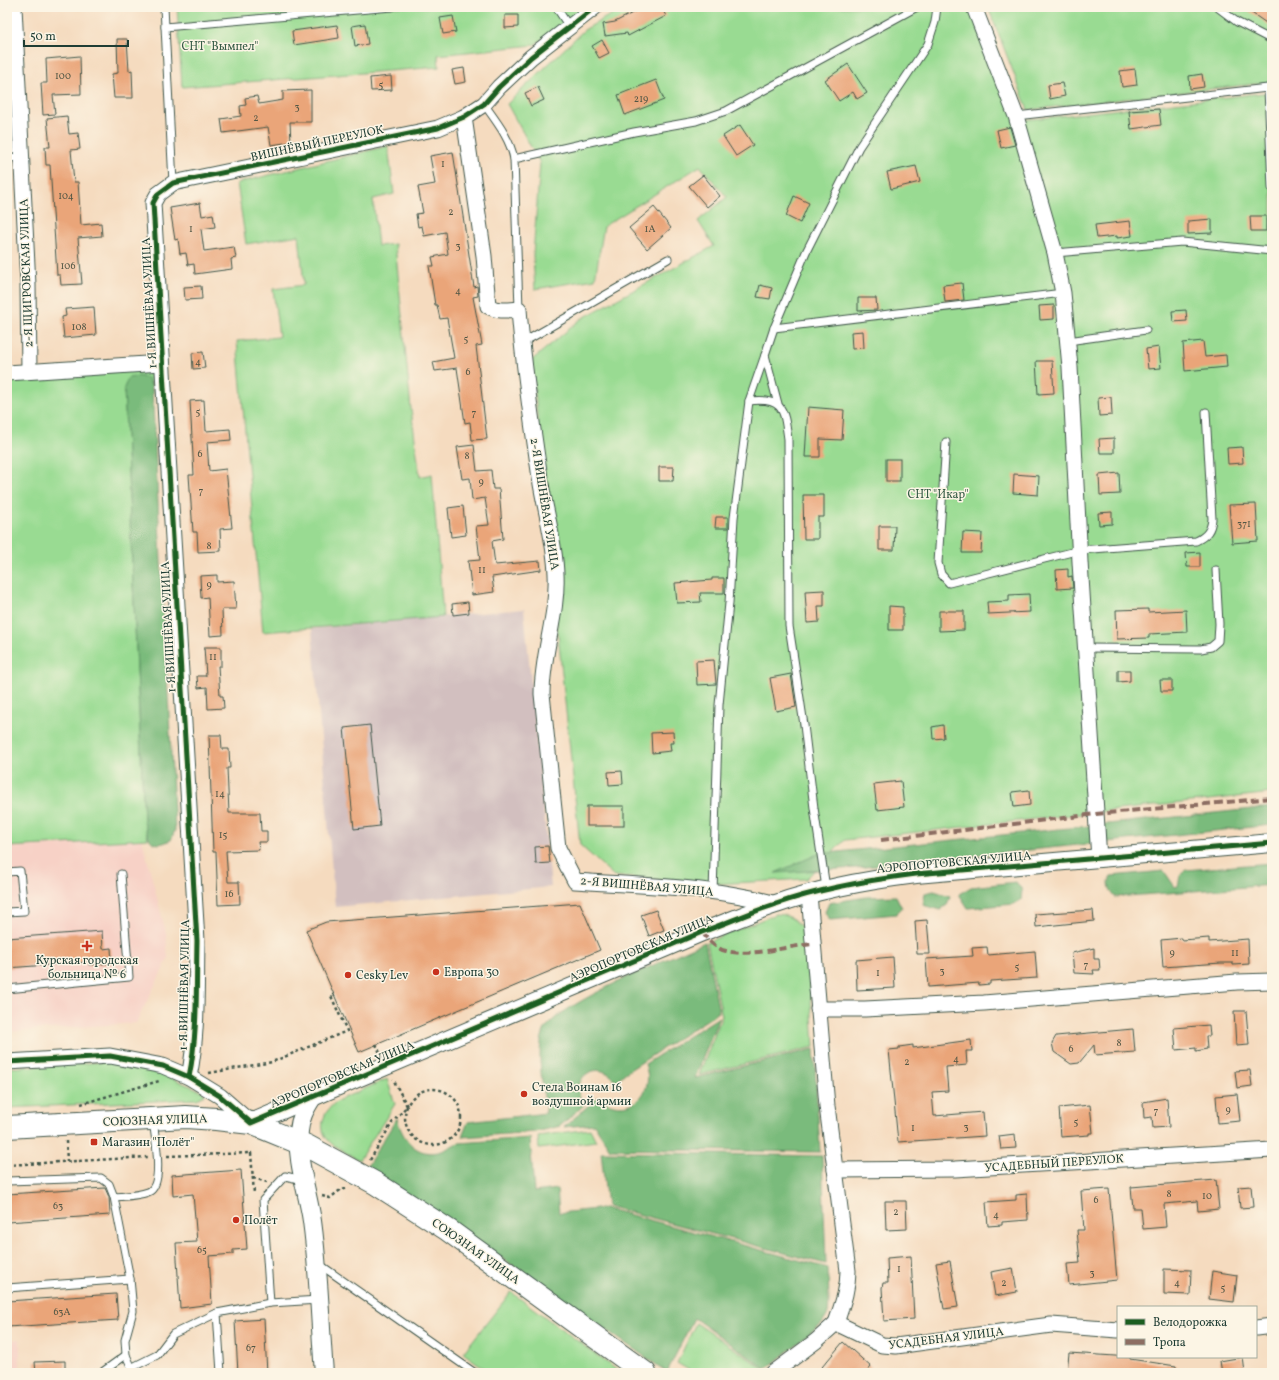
<svg xmlns="http://www.w3.org/2000/svg" width="1279" height="1380" viewBox="0 0 1279 1380" font-family="Vollkorn,serif">
<style>
.built{fill:#f7d1c6}
.industrial{fill:#d2bfbf}
.green{fill:#99db92;stroke:#5c8c63}
.forest{fill:#7abb7c;stroke:#4c7c58}
.building{fill:#eaa579}
.lines{fill:none;stroke-linecap:round;stroke-linejoin:round}
.service-casing{stroke:#3f5549;stroke-width:9}
.minor-casing{stroke:#3f5549;stroke-width:17}
.tertiary-casing{stroke:#3f5549;stroke-width:20}
.primary-casing{stroke:#3f5549;stroke-width:24}
.path{stroke:#3f5549;stroke-width:2.5;stroke-dasharray:3 3;stroke-linecap:butt}
.service{stroke:#fff;stroke-width:7}
.minor{stroke:#fff;stroke-width:15}
.tertiary{stroke:#fff;stroke-width:18}
.primary{stroke:#fff;stroke-width:22}
.quiet{stroke:#8d6e63;stroke-width:4;stroke-dasharray:8 4;stroke-linecap:butt}
.cycleway-casing{stroke:#fcf5e5;stroke-width:8}
.cycleway{stroke:#1b5e20;stroke-width:5}
.poi-dot{fill:#c8321e;stroke:#fcf5e5;stroke-width:1.5}
.labels{text-anchor:middle;stroke-width:3;stroke-linejoin:round;paint-order:stroke}
.number-label{font-size:10px;fill:#525745}
.park-label{font-size:12px;fill:#375d47;stroke:#fcf5e5}
.street-label{font-size:12px;fill:#1f3d34;stroke:#fcf5e5}
.poi-label{font-size:12px;fill:#1f3d34;stroke:#fcf5e5;text-anchor:start}
</style>
<rect width="100%" height="100%" fill="#fcf5e5"/>
<filter id="ink" filterUnits="userSpaceOnUse"><feTurbulence type="fractalNoise" baseFrequency=".025" numOctaves="2"/><feDisplacementMap in="SourceGraphic" scale="8" xChannelSelector="R" yChannelSelector="G"/><feConvolveMatrix kernelMatrix="1 2 1 2 8 2 1 2 1" color-interpolation-filters="sRGB"/></filter>
<filter id="wash" filterUnits="userSpaceOnUse"><feTurbulence type="fractalNoise" baseFrequency=".012" numOctaves="4" result="noise"/><feDisplacementMap in="SourceGraphic" scale="16" xChannelSelector="R" yChannelSelector="G"/><feGaussianBlur stdDeviation="0.9" result="paint"/><feColorMatrix in="noise" values="0 0 0 0 0 0 0 0 0 0 0 0 0 0 0 0 0 1.4 0 .05"/><feComposite in="paint" operator="in"/></filter>
<g filter="url(#wash)">
<rect width="100%" height="100%" fill="#f5dbbf"/>
<g class="built">
<path d="M142,839L166,933L168,959L136,1023L7,1032V848Z"/>
<path d="M20,1339V1373H7V1340Z"/>
</g>
<path class="industrial" d="M524,609L551,887L335,907L312,629Z"/>
<g class="green">
<path d="M177,7H587L534,45L438,55L439,67L182,87Z"/>
<path d="M624,7H970L1015,121L1272,92V793L845,840L806,879L714,884L614,876L580,845L555,606L532,360L581,319L714,246L698,221L727,197L700,166L604,226L595,279L535,289L533,255L540,163L507,104L584,30Z"/>
<path d="M988,7H1272V82L1028,110Z"/>
<path d="M388,146L394,194L373,199L378,246L395,244L411,409L420,477L432,474L443,617L263,632L237,341L279,337L273,289L304,285L299,235L246,244L237,183Z"/>
<path d="M150,369L152,387L147,378L124,388L144,820L148,839L7,847V378Z"/>
<path d="M776,914C792,915 798,922 807,935L814,1047L699,1075L722,1016L707,942Z"/>
<path d="M119,1061L142,1066L202,1091L205,1095L197,1099L7,1108V1068Z"/>
<path d="M387,1079L395,1104L359,1160C350,1155 341,1150 332,1144C315,1130 323,1110 339,1100Z"/>
<path d="M590,1129L596,1141L539,1149L538,1136Z"/>
<path d="M511,1292L621,1373H491L463,1353Z"/>
<path d="M696,1323L764,1369L761,1373H694L677,1363Z"/>
</g>
<g class="forest">
<path d="M138,376L147,378L152,387L175,830L171,840C150,850 148,839 144,820L124,388L128,378Z"/>
<path d="M1272,807V825L856,868L775,873L818,854Z"/>
<path d="M1272,863V885L1115,897C1110,891 1107,883 1111,876L1164,871L1175,887L1178,886L1180,876L1185,870Z"/>
<path d="M1016,882L1022,890L1021,900L1014,904L968,908L959,894L971,887Z"/>
<path d="M934,891L950,896L947,905L940,910L923,905L925,893Z"/>
<path d="M896,896L902,908L896,914L830,920L825,912L829,903L866,897Z"/>
<path d="M705,942L719,1012L625,1073L616,1081C597,1056 566,1080 584,1105L560,1126L536,1132L462,1137L468,1122L546,1113C544,1089 535,1052 544,1031C555,1005 675,956 705,942Z"/>
<path d="M719,1017L695,1078L814,1049L820,1152L610,1149L594,1124L564,1127L598,1097C625,1119 657,1097 645,1064Z"/>
<path d="M397,1118C402,1139 417,1159 442,1151C448,1149 453,1144 459,1143C483,1141 506,1140 530,1138L534,1192L557,1189L559,1213L605,1208L828,1268L829,1302L828,1314L822,1324L766,1369L694,1318L667,1372L521,1271L366,1168Z"/>
<path d="M601,1152L822,1156L826,1264L607,1206Z"/>
</g>
<g id="blocks">
<g class="building">
<path d="M644,7H661L666,16L628,36L627,33L605,36L603,24L615,22Z"/>
<path d="M1243,7H1272V27Z"/>
<path d="M505,15H518V27L505,28Z"/>
<path d="M453,16L456,32L443,34L440,18Z"/>
<path d="M365,24L368,44L355,46L352,26Z"/>
<path d="M337,25L339,38L294,45L292,31Z"/>
<path d="M117,39H127L129,71L132,70L133,98H114L112,74L118,73Z"/>
<path d="M602,40L609,53L599,58L592,46Z"/>
<path d="M80,56L81,94L53,95L55,114L43,115L41,83H47L46,59Z"/>
<path d="M848,64L867,93L857,99L853,92L839,101L825,80Z"/>
<path d="M464,68L466,82L455,84L452,70Z"/>
<path d="M1135,69L1137,85L1122,87L1120,71Z"/>
<path d="M1202,74L1204,87L1190,89L1189,76Z"/>
<path d="M391,76L392,90L371,91L370,78Z"/>
<path d="M656,80L664,100L625,115L618,95Z"/>
<path d="M1062,83L1065,96L1050,99L1048,85Z"/>
<path d="M538,87L544,100L531,106L525,93Z"/>
<path d="M311,90V122H290L291,142L271,145L268,127L223,133L221,119L241,116L240,106L246,105L245,98L257,96L259,104L283,100V91Z"/>
<path d="M1159,109L1161,125L1131,129L1129,111Z"/>
<path d="M67,116L69,134L78,133L80,149L71,150L74,182H78L81,225L101,223L102,236L78,238L82,284L61,285L60,275H57L50,165H46L45,147H50L47,118Z"/>
<path d="M740,125L753,145L736,156L723,136Z"/>
<path d="M1010,127L1015,145L1001,148L997,130Z"/>
<path d="M453,152L474,287L477,286L478,296L473,297L482,345L476,346L487,439L472,440L470,422L465,423L457,368L435,371L433,362L454,358L447,318L440,319L437,305H435L429,266H434L432,257L448,254L445,232L424,236L422,226L418,227L416,214L423,213L418,187L435,184L430,156Z"/>
<path d="M916,166L920,182L891,189L887,172Z"/>
<path d="M703,175L720,196L707,207L689,186Z"/>
<path d="M794,196L809,203L800,223L786,216Z"/>
<path d="M200,203L202,216L213,214L215,227L201,229L204,251L234,247L236,258L231,259L232,269L195,274L194,264L188,265L186,253L180,254L178,239L175,240L170,208Z"/>
<path d="M654,207L671,228L647,249L629,228Z"/>
<path d="M1250,216H1266V231H1251Z"/>
<path d="M1212,219V233L1188,234V221Z"/>
<path d="M1130,221L1132,236L1117,238V236L1097,238L1095,225Z"/>
<path d="M962,283L964,300L945,302L943,285Z"/>
<path d="M760,285L772,288L770,299L757,297Z"/>
<path d="M201,286L202,299L185,300L184,287Z"/>
<path d="M858,298H876L877,310L858,311Z"/>
<path d="M1054,305V319L1040,320L1039,306Z"/>
<path d="M94,307L96,335L64,338L62,317L66,316L65,309Z"/>
<path d="M1186,310L1187,321L1173,322L1172,311Z"/>
<path d="M863,331L864,348L852,349L851,332Z"/>
<path d="M1203,341L1205,357L1226,355L1227,367L1185,371L1183,343Z"/>
<path d="M1159,347L1161,368L1148,369L1146,349Z"/>
<path d="M203,352L205,368L193,369L192,353Z"/>
<path d="M1036,361H1052L1054,393L1038,394Z"/>
<path d="M1111,397L1112,415L1099,416L1098,398Z"/>
<path d="M204,400L206,431L230,429L231,440L207,442L209,471L226,469L232,528L220,529L221,551L198,552L197,532H193L189,475H194L190,401Z"/>
<path d="M808,407L844,410L842,440L820,439V457H805Z"/>
<path d="M1114,438V453H1100L1099,439Z"/>
<path d="M474,445L477,471L491,470L493,489H499L503,539L492,541L495,565L540,561L541,570L492,577L494,592L472,595L468,561L480,560L476,526L489,525L485,498L472,500L470,478L462,479L457,447Z"/>
<path d="M1242,447L1243,463L1228,464L1227,448Z"/>
<rect x="886" y="459" width="14" height="22"/>
<path d="M659,467H674L673,481H659Z"/>
<path d="M1119,473L1120,494L1100,495L1099,475Z"/>
<path d="M1014,474L1039,476L1038,495L1013,493Z"/>
<path d="M803,495H824V517H818V539H804Z"/>
<path d="M1256,504L1258,541L1232,543L1229,505Z"/>
<path d="M463,506L466,535L451,537L448,508Z"/>
<path d="M1112,512V524L1099,525L1098,513Z"/>
<path d="M716,517H728V528H715Z"/>
<path d="M879,526H895L894,550H879Z"/>
<path d="M963,532L982,533L981,553H962Z"/>
<path d="M1200,552V567H1187L1186,553Z"/>
<path d="M1068,569V577L1072,576L1073,588L1057,589L1056,570Z"/>
<path d="M217,575V582L234,581L236,609H222L223,635L210,636L208,597L201,598L200,576Z"/>
<path d="M712,578H724V593H700L701,602L677,603L675,583L712,580Z"/>
<path d="M824,590V606H818L819,622L807,623L805,591Z"/>
<path d="M1029,594L1030,612L988,614L987,602L1009,601V595Z"/>
<path d="M468,602L469,613L453,615L452,604Z"/>
<path d="M889,606L903,607V630H889Z"/>
<path d="M1148,609V612L1186,610L1187,632L1149,634V638L1117,639L1116,610Z"/>
<path d="M939,611H964V630L939,631Z"/>
<path d="M204,647H221V666H218L220,696H223L224,708L208,709L207,687L198,688L197,676H206Z"/>
<path d="M714,660L716,684L697,685L696,661Z"/>
<path d="M1118,670H1130V681L1118,682Z"/>
<path d="M791,674L796,707L776,711L770,678Z"/>
<path d="M1160,680H1172V691H1161Z"/>
<path d="M370,725L380,826L354,829L344,728Z"/>
<path d="M943,725L944,738L933,739L932,727Z"/>
<path d="M673,732L674,743H670L671,751L652,753L651,733Z"/>
<path d="M209,735H221L222,749H229L230,768H227L229,813H260L261,831H267V842H258L259,850L226,851L228,882H239L240,904L218,905L216,852H213Z"/>
<path d="M622,771L623,784L609,785L608,772Z"/>
<path d="M901,781L904,807L877,810L874,784Z"/>
<path d="M1029,790L1030,805L1014,807L1012,792Z"/>
<rect x="587" y="806" width="37" height="20"/>
<path d="M548,846L550,863L536,864L535,847Z"/>
<path d="M580,903L600,950L359,1052L306,930L326,922Z"/>
<path d="M656,910L664,930L649,936L641,915Z"/>
<path d="M1093,910L1094,921L1036,927L1035,914Z"/>
<path d="M927,920L930,954H917L915,921Z"/>
<path d="M102,931L103,949L111,948L112,963L89,965V962L7,968V938Z"/>
<path d="M1182,938V940L1209,938V942L1248,939L1249,964L1233,965V963H1221L1163,967L1161,940Z"/>
<path d="M987,947L988,955L1035,951L1037,978L990,981V984L979,985V983L928,987L926,959L973,956L972,948Z"/>
<path d="M1094,948V959H1099L1100,970H1093L1094,974L1074,973L1072,953Z"/>
<path d="M893,957L895,988L857,990L856,960Z"/>
<path d="M1234,1011H1246L1249,1045L1236,1046Z"/>
<path d="M1209,1025L1210,1036H1206L1207,1049L1196,1051V1048L1176,1050L1174,1028Z"/>
<path d="M1133,1029L1135,1052L1095,1055L1094,1045L1079,1063L1071,1064L1054,1052L1052,1043L1056,1036Z"/>
<path d="M971,1040L972,1051H966L967,1065L946,1067L948,1091L932,1092L934,1116L983,1112L985,1136L898,1142L889,1050L899,1049V1047L913,1045V1048Z"/>
<path d="M1250,1070L1252,1086L1237,1088L1235,1071Z"/>
<path d="M1237,1094L1240,1121L1218,1123L1216,1096Z"/>
<path d="M1167,1098L1169,1127L1153,1128L1152,1117L1144,1118L1143,1102Z"/>
<path d="M1090,1105L1093,1133H1089V1135L1061,1137L1059,1108Z"/>
<path d="M1015,1134L1016,1148L1001,1149L999,1136Z"/>
<path d="M241,1170L247,1249L233,1250V1254L209,1256L212,1304L180,1308L176,1243L197,1242L193,1194L173,1196L172,1175Z"/>
<path d="M1216,1180L1219,1209L1198,1211L1197,1201L1164,1204L1166,1227L1143,1229L1141,1208H1133L1131,1187Z"/>
<path d="M1251,1186L1253,1207L1240,1208L1238,1187Z"/>
<path d="M105,1188L109,1197L110,1215L7,1222V1194Z"/>
<path d="M1109,1189L1117,1280L1069,1285L1067,1264L1080,1263L1077,1230H1084L1081,1191Z"/>
<path d="M1027,1194L1028,1220L1002,1222V1225L988,1226L986,1202L1016,1200V1195Z"/>
<path d="M885,1201H906L907,1229L886,1230Z"/>
<path d="M911,1256L914,1319L884,1321L882,1288L883,1283H888L887,1258Z"/>
<path d="M950,1261L958,1307L944,1309L936,1263Z"/>
<path d="M1013,1268L1017,1292L995,1296L991,1272Z"/>
<path d="M1164,1269L1191,1270L1190,1295L1164,1294Z"/>
<path d="M1212,1271L1237,1275L1234,1302L1209,1299Z"/>
<path d="M116,1294L118,1320L7,1327V1301Z"/>
<path d="M264,1319L267,1373H238L235,1321Z"/>
<path d="M843,1342L871,1367L866,1373H817Z"/>
<path d="M1069,1353L1130,1357V1359L1176,1366V1373H1067Z"/>
<path d="M1243,1357L1245,1373H1222L1220,1361Z"/>
<path d="M65,1361V1373H36L35,1362Z"/>
</g>
</g>
</g>
<g filter="url(#ink)">
<use href="#blocks" fill-opacity="0" stroke="#3f5549" stroke-width="1"/>
<g class="lines">
<g class="service-casing">
<g id="service">
<path d="M164,7L173,183"/>
<path d="M556,7L570,28"/>
<path d="M1217,7L1237,22L1272,40"/>
<path d="M165,27L392,7"/>
<path d="M1272,86L1268,88L1272,188"/>
<path d="M484,104C496,121 510,138 514,159L634,132L696,121L726,111L917,7"/>
<path d="M1016,116L1268,88"/>
<path d="M7,158L21,157"/>
<path d="M514,159L519,309"/>
<path d="M1055,253L1182,242L1272,251"/>
<path d="M774,328L1063,293"/>
<path d="M1068,341L1146,330"/>
<path d="M522,343L668,259"/>
<path d="M749,401C784,397 784,410 788,439L789,626L804,725L814,808L826,888"/>
<path d="M778,404L765,355L774,328L806,252L859,147L928,44L935,22L937,7"/>
<path d="M946,442L938,563L941,574L949,583L1080,550L1196,541C1207,536 1211,530 1212,519L1206,412"/>
<path d="M1086,648L1201,649L1211,647L1218,641L1219,624L1216,570"/>
<path d="M7,872L20,871L24,911L7,912"/>
<path d="M713,892L719,705L729,603L734,518L749,401L765,355"/>
<path d="M7,989L129,977L121,874"/>
<path d="M303,1180L285,1176L263,1200L270,1303L319,1300"/>
<path d="M7,1181L101,1178L109,1184L114,1197"/>
<path d="M319,1264L475,1373"/>
<path d="M7,1288L130,1279"/>
<path d="M217,1313L270,1303"/>
<path d="M131,1368L157,1355L173,1334L217,1313L221,1373"/>
<path d="M101,1373L126,1355"/>
<path d="M134,1373L126,1355L125,1340L133,1311L130,1279L114,1197C124,1196 138,1196 148,1192C165,1186 155,1136 153,1121"/>
</g>
</g>
<g class="minor-casing">
<g id="minor">
<path d="M14,7L28,285L29,371"/>
<path d="M974,7L1016,116L1055,253L1063,293L1070,367L1080,562L1099,859"/>
<path d="M464,117L484,256L488,306C498,312 508,310 519,309C523,366 532,422 540,478C545,510 555,542 556,574C558,615 542,653 542,694L558,848L575,881C642,886 711,886 776,904"/>
<path d="M7,373L162,363"/>
<path d="M809,894L827,1106L848,1271C848,1290 842,1305 836,1323"/>
<path d="M818,1009H865L984,1003L1237,982L1272,981"/>
<path d="M7,1062L110,1056L163,1066L189,1077L220,1096L251,1123"/>
<path d="M189,1077C198,1033 196,986 197,941L153,203L158,194L173,183L438,128L464,117L484,104L499,87L531,57L595,7"/>
<path d="M835,1170L955,1169L1272,1150"/>
<path d="M1256,1328L1272,1326"/>
<path d="M773,1373L816,1341L836,1323L882,1345L896,1346L1051,1325L1118,1330"/>
</g>
</g>
<g class="tertiary-casing">
<g id="tertiary">
<path d="M312,1098C305,1109 300,1118 299,1131C296,1160 308,1193 312,1221C319,1272 320,1323 324,1373"/>
<path d="M251,1123L702,932C727,923 751,912 776,904C821,888 869,880 916,874L1272,843"/>
</g>
</g>
<g class="primary-casing">
<path id="primary" d="M7,1127L186,1117L216,1119L251,1123L307,1146L375,1183L448,1230L645,1373"/>
</g>
<g class="path">
<path d="M376,1044L380,1053"/>
<path d="M209,1073L272,1062L347,1031L331,996L334,994"/>
<circle cx="433" cy="1117" r="28"/>
<path d="M81,1104L159,1081"/>
<path d="M66,1141L67,1162"/>
<path d="M167,1156L251,1153L254,1194"/>
<path d="M370,1160L392,1123L407,1106L393,1079"/>
<path d="M7,1165L148,1157"/>
<path d="M253,1178L267,1182"/>
<path d="M322,1196L330,1198L339,1191L348,1188"/>
</g>
<use href="#service" class="service"/>
<use href="#minor" class="minor"/>
<use href="#tertiary" class="tertiary"/>
<use href="#primary" class="primary"/>
<g class="quiet">
<path d="M881,840L1096,814L1272,798"/>
<path d="M702,932C708,940 716,949 726,951C752,957 787,946 814,944"/>
</g>
<g class="cycleway-casing">
<g id="cycleway">
<path d="M7,1062L110,1056L163,1066L189,1077L220,1096L251,1123L702,932C727,923 751,912 776,904C821,888 869,880 916,874L1272,843"/>
<path d="M189,1077C198,1033 196,986 197,941L153,203L158,194L173,183L438,128L464,117L484,104L499,87L531,57L595,7"/>
</g>
</g>
<use href="#cycleway" class="cycleway"/>
</g>
</g>
<g class="poi-dot">
<path d="M85 940h4v4h4v4h-4v4h-4v-4h-4v-4h4z"/>
<circle cx="436" cy="972" r="4"/>
<circle cx="348" cy="975" r="4"/>
<circle cx="524" cy="1094" r="4"/>
<rect x="90" y="1138" width="8" height="8" rx="2"/>
<circle cx="236" cy="1220" r="4"/>
</g>
<g class="labels">
<g class="number-label">
<text x="63" y="79">100</text>
<text x="381" y="88">5</text>
<text x="641" y="102">219</text>
<text x="297" y="110">3</text>
<text x="256" y="121">2</text>
<text x="443" y="167">1</text>
<text x="66" y="199">104</text>
<text x="451" y="215">2</text>
<text x="191" y="232">1</text>
<text x="650" y="232">1А</text>
<text x="458" y="249">3</text>
<text x="68" y="269">106</text>
<text x="458" y="294">4</text>
<text x="79" y="330">108</text>
<text x="466" y="342">5</text>
<text x="198" y="365">4</text>
<text x="468" y="375">6</text>
<text x="198" y="415">5</text>
<text x="474" y="416">7</text>
<text x="200" y="457">6</text>
<text x="467" y="459">8</text>
<text x="481" y="485">9</text>
<text x="201" y="494">7</text>
<text x="1244" y="527">371</text>
<text x="209" y="549">8</text>
<text x="482" y="573">11</text>
<text x="209" y="588">9</text>
<text x="213" y="660">11</text>
<text x="220" y="797">14</text>
<text x="223" y="838">15</text>
<text x="229" y="897">16</text>
<text x="1172" y="956">9</text>
<text x="1235" y="956">11</text>
<text x="1086" y="968">7</text>
<text x="1017" y="970">5</text>
<text x="942" y="974">3</text>
<text x="878" y="976">1</text>
<text x="1119" y="1046">8</text>
<text x="1071" y="1052">6</text>
<text x="956" y="1062">4</text>
<text x="907" y="1065">2</text>
<text x="1228" y="1113">9</text>
<text x="1156" y="1114">7</text>
<text x="1076" y="1125">5</text>
<text x="966" y="1130">3</text>
<text x="913" y="1131">1</text>
<text x="1169" y="1197">8</text>
<text x="1207" y="1199">10</text>
<text x="1096" y="1203">6</text>
<text x="58" y="1209">63</text>
<text x="896" y="1215">2</text>
<text x="996" y="1218">4</text>
<text x="202" y="1253">65</text>
<text x="899" y="1272">1</text>
<text x="1092" y="1276">3</text>
<text x="1004" y="1286">2</text>
<text x="1177" y="1286">4</text>
<text x="1223" y="1291">5</text>
<text x="62" y="1315">63А</text>
<text x="251" y="1351">67</text>
</g>
<g class="park-label">
<text x="220" y="50">СНТ "Вымпел"</text>
<text x="938" y="498">СНТ "Икар"</text>
</g>
<g class="street-label">
<text transform="translate(317 143) rotate(-12)" y="4">ВИШНЁВЫЙ ПЕРЕУЛОК</text>
<text transform="translate(26 273) rotate(-92)" y="4">2-Я ЩИГРОВСКАЯ УЛИЦА</text>
<text transform="translate(149 303) rotate(-93)" y="4">1-Я ВИШНЁВАЯ УЛИЦА</text>
<text transform="translate(545 504) rotate(81)" y="4">2-Я ВИШНЁВАЯ УЛИЦА</text>
<text transform="translate(168 627) rotate(-93)" y="4">1-Я ВИШНЁВАЯ УЛИЦА</text>
<text transform="translate(954 862) rotate(-5)" y="4">АЭРОПОРТОВСКАЯ УЛИЦА</text>
<text transform="translate(647 886) rotate(5)" y="4">2-Я ВИШНЁВАЯ УЛИЦА</text>
<text transform="translate(641 948) rotate(-23)" y="4">АЭРОПОРТОВСКАЯ УЛИЦА</text>
<text transform="translate(184 985) rotate(-89)" y="4">1-Я ВИШНЁВАЯ УЛИЦА</text>
<text transform="translate(342 1074) rotate(-23)" y="4">АЭРОПОРТОВСКАЯ УЛИЦА</text>
<text transform="translate(155 1120) rotate(-2)" y="4">СОЮЗНАЯ УЛИЦА</text>
<text transform="translate(1054 1163) rotate(-4)" y="4">УСАДЕБНЫЙ ПЕРЕУЛОК</text>
<text transform="translate(476 1251) rotate(35)" y="4">СОЮЗНАЯ УЛИЦА</text>
<text transform="translate(946 1338) rotate(-7)" y="4">УСАДЕБНАЯ УЛИЦА</text>
</g>
<g class="poi-label">
<text x="87" y="964" text-anchor="middle">Курская городская<tspan x="87" dy="14">больница № 6</tspan></text>
<text x="444" y="976">Европа 30</text>
<text x="356" y="979">Cesky Lev</text>
<text x="532" y="1091">Стела Воинам 16<tspan x="532" dy="14">воздушной армии</tspan></text>
<text x="102" y="1146">Магазин "Полёт"</text>
<text x="244" y="1224">Полёт</text>
</g>
</g>
<rect width="1279" height="1380" fill="none" stroke="#fcf5e5" stroke-width="24"/>
<rect x="1117" y="1306" width="140" height="52" fill="#fcf5e5" stroke="#a4ab9e"/>
<rect x="1125" y="1319" width="20" height="6" fill="#1b5e20" stroke="#a4ab9e"/>
<text x="1153" y="1326" font-size="12" fill="#1f3d34">Велодорожка</text>
<rect x="1125" y="1339" width="20" height="6" fill="#8d6e63" stroke="#a4ab9e"/>
<text x="1153" y="1346" font-size="12" fill="#1f3d34">Тропа</text>
<path d="M24 40v6h104v-6" fill="none" stroke="#1f3d34" stroke-width="2"/>
<text x="30" y="40" font-size="12" fill="#1f3d34" stroke="#fcf5e5" stroke-width="3" paint-order="stroke">50 m</text>
</svg>
